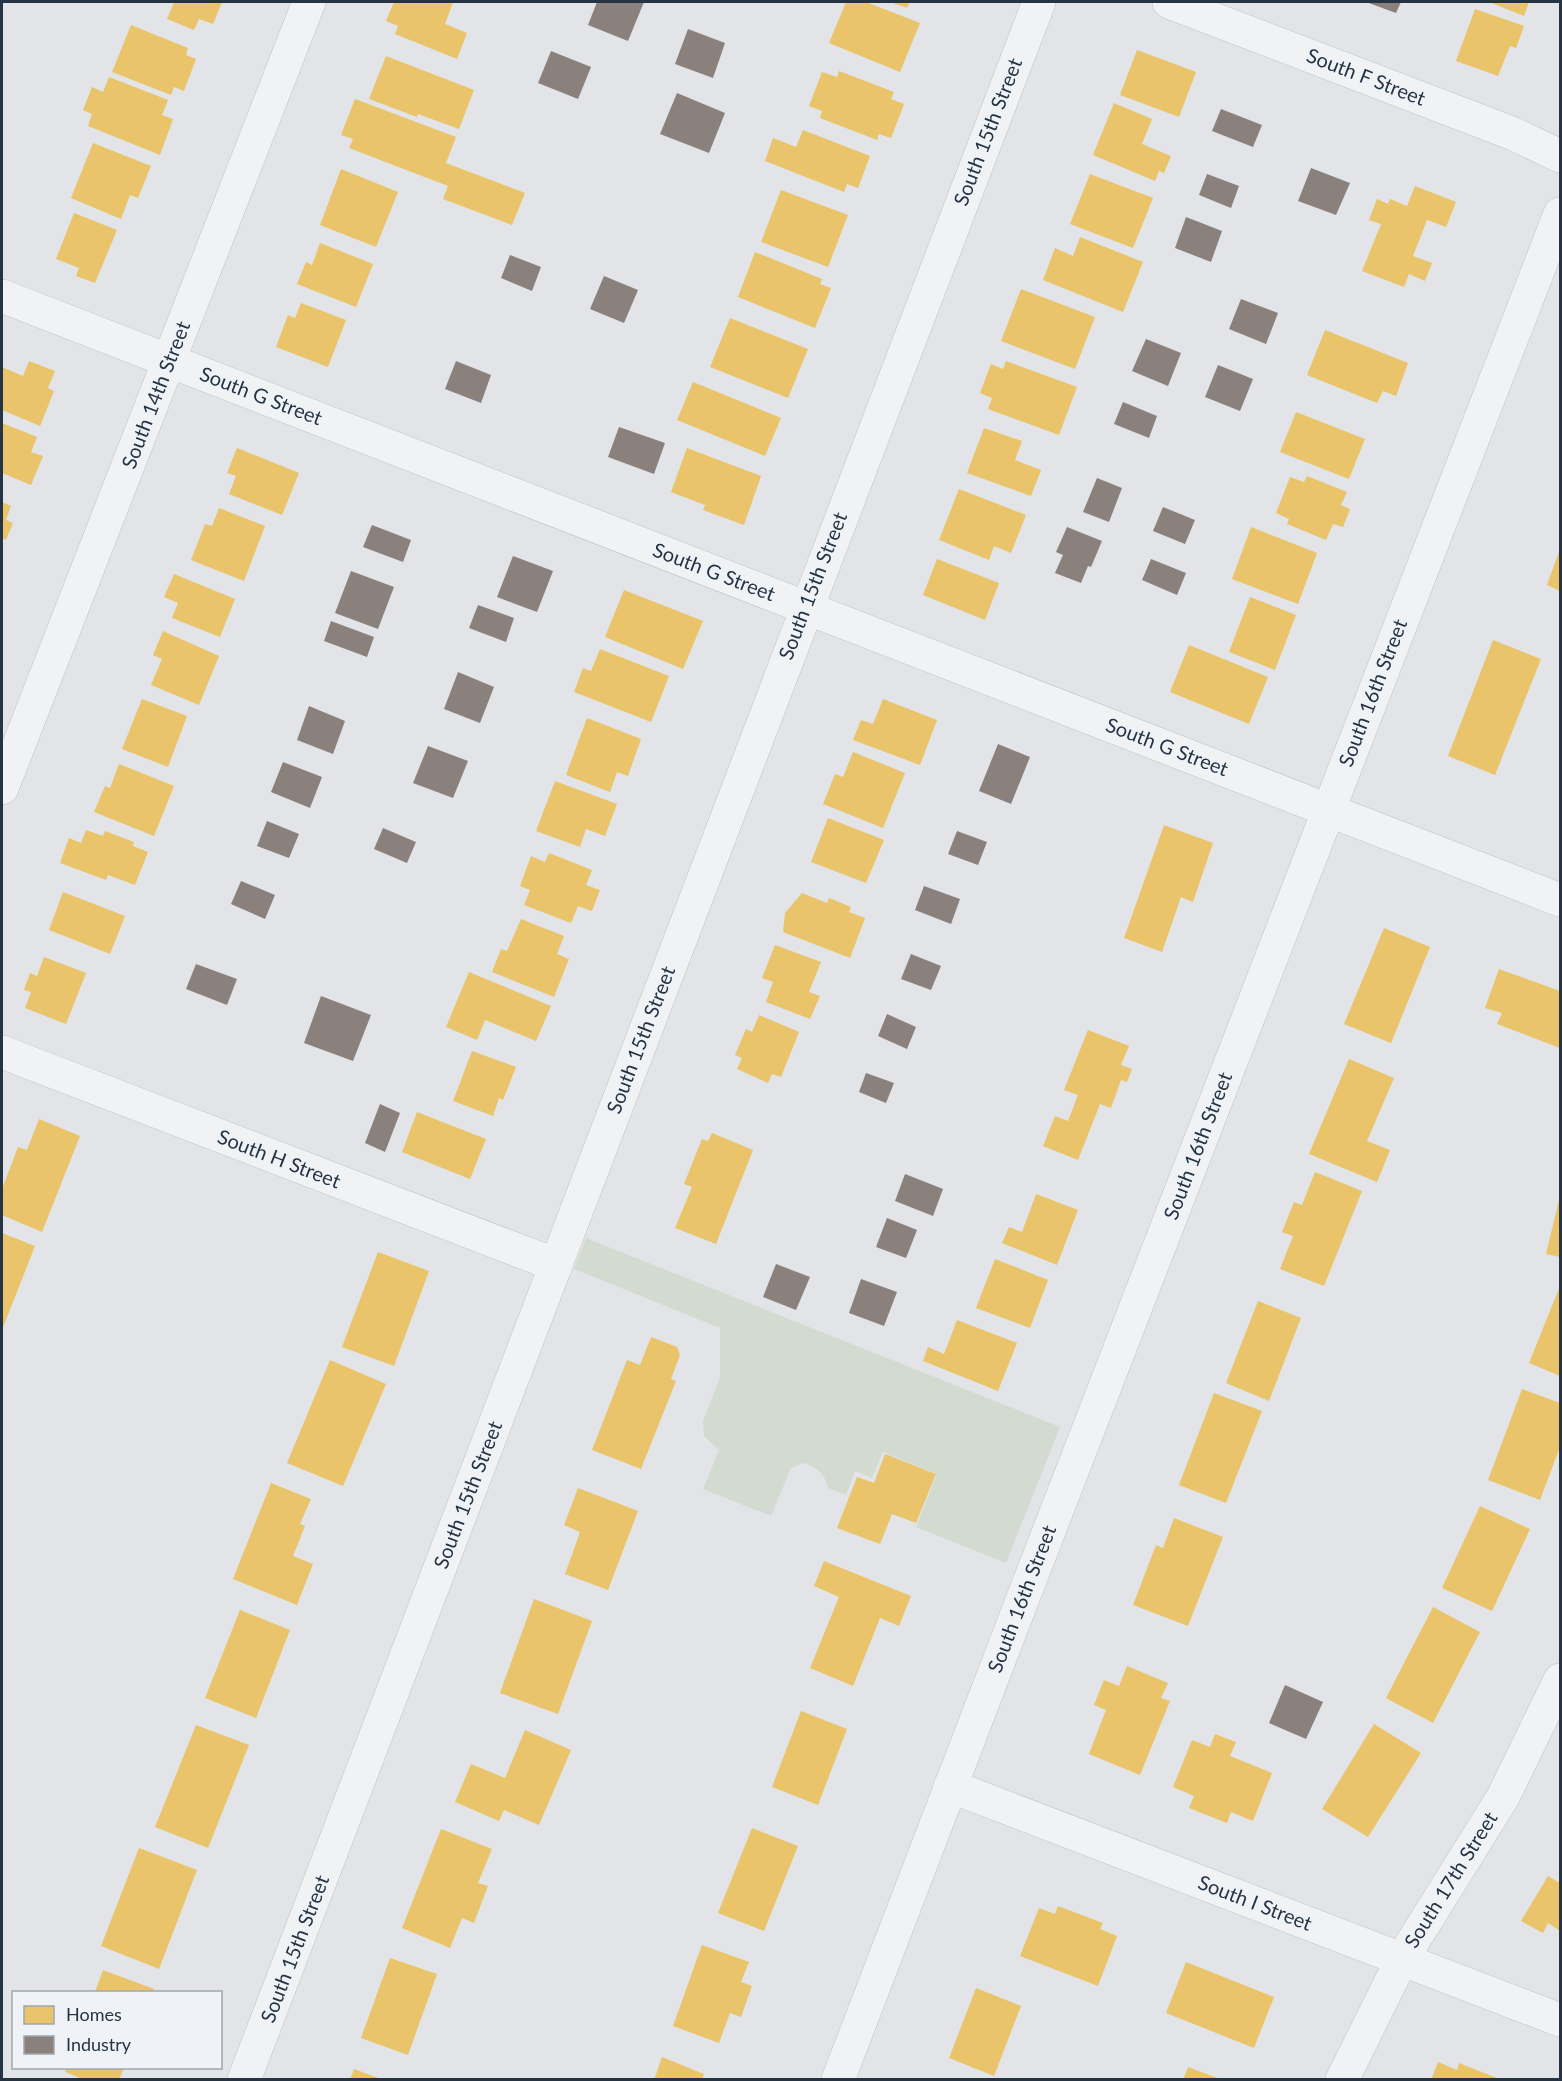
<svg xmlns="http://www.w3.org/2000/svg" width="1562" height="2081" viewBox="0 0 1562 2081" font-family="Lato,sans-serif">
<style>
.green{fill:#d3dbd1}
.homes{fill:#e9c46a}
.industry{fill:#8a817c}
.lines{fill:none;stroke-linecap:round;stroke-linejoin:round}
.minor-casing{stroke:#c0c2c5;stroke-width:34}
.minor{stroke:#f1f2f3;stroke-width:33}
.labels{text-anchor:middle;stroke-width:6;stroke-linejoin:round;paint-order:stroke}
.street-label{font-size:20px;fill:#263342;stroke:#eff3f7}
</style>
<rect width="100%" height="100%" fill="#e2e4e7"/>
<path class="green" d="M586,1238L1060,1427L1006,1563L916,1527L937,1474L883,1452L872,1478L855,1471L846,1495L828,1488C825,1473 816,1467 803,1463L791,1468L771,1516L703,1489L719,1450L704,1436L703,1421L720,1377V1328L574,1269Z"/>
<g class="homes">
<path d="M174,2H222L213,24L199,19L194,30L167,19Z"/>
<path d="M394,2H453L445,24L467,33L457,59L395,34L398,26L386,21Z"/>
<path d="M846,2H866L920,23L900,72L829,43Z"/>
<path d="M890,2H910L907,8Z"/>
<path d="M1489,2H1529L1524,16Z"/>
<path d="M1475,9L1524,26L1516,48L1510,46L1498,76L1456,61Z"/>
<path d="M131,25L188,48L186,55L196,59L184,91L174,87L171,95L112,72Z"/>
<path d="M1137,50L1196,72L1179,117L1120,95Z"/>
<path d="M386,56L474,90L459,129L418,114L417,117L369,99Z"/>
<path d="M839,71L894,92L891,99L904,104L891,138L879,134L877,140L820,118L822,111L809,106L822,72L837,77Z"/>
<path d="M109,77L168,100L162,115L173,119L160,155L88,126L92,114L83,110L92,87L103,92Z"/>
<path d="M355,99L456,137L446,163L525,193L512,225L443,199L448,186L349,148L353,139L341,135Z"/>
<path d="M1114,103L1152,119L1142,144L1171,156L1164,173L1159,171L1155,181L1093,155Z"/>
<path d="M803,130L870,156L858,188L847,184L844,192L765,161L773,138L796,147Z"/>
<path d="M93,143L151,166L138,198L130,195L121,219L71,198Z"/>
<path d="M341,169L398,192L376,247L320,225Z"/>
<path d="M1090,174L1153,198L1133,248L1070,224Z"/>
<path d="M1415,186L1456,202L1446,227L1427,220L1413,256L1432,263L1425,281L1409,274L1404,287L1362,271L1381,224L1369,220L1377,199L1388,204L1390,199L1407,206Z"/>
<path d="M781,190L848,215L828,267L761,242Z"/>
<path d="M74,213L117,230L95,283L76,276L79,268L56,259Z"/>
<path d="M1080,237L1143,262L1123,312L1043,280L1055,248L1073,256Z"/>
<path d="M320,243L373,264L356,307L297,284L306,262L312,265Z"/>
<path d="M755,252L822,279L820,284L831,288L815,328L738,297Z"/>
<path d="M1021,289L1095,317L1075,369L1001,341Z"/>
<path d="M301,303L346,320L328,367L276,347L288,315L295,318Z"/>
<path d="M730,318L808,349L788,398L710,367Z"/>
<path d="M1325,330L1408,363L1396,396L1383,391L1377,403L1307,375Z"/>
<path d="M29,361L55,371L48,388L54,391L40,426L2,410V367L23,376Z"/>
<path d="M1006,361L1077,387L1059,435L988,409L992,398L980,393L991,364L1003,369Z"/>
<path d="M693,382L781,418L765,456L677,420Z"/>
<path d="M1296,412L1365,439L1349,479L1280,452Z"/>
<path d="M2,423L37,437L31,452L43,456L31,485L2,473Z"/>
<path d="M984,428L1022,441L1015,460L1041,470L1031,496L967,473Z"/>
<path d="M237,448L299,473L282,515L229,494L236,476L227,473Z"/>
<path d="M687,448L761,476L744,525L703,510L705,505L671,492Z"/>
<path d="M1307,476L1347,492L1341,505L1350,509L1343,527L1333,524L1326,540L1287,524L1289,519L1276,513L1290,477L1304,482Z"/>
<path d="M959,489L1026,515L1011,553L994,546L989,560L939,540Z"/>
<path d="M2,502L11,506L6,520L13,523L6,540L2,538Z"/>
<path d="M219,508L265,526L244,581L191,560L205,524L212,526Z"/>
<path d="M1251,527L1317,553L1298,604L1232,579Z"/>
<path d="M1560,549V591L1547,585Z"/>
<path d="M937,559L999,583L985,620L923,595Z"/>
<path d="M174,574L235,599L220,637L172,618L178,603L164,597Z"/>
<path d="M624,590L703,621L683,669L605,637Z"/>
<path d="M1250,597L1296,615L1275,670L1229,652Z"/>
<path d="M163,631L219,656L199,705L151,685L162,659L153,655Z"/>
<path d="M1493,640L1541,659L1495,775L1448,756Z"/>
<path d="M1189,645L1268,677L1249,724L1170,692Z"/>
<path d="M600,649L669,676L651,722L574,692L583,668L591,671Z"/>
<path d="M142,699L187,716L168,767L122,749Z"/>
<path d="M883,699L937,720L920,765L853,740L861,720L873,724Z"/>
<path d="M587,718L641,739L628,776L617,772L610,792L566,775Z"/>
<path d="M853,752L905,773L883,828L823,804L835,774L843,777Z"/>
<path d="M119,764L174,786L154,836L94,812L105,786L110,788Z"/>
<path d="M555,781L617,804L605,836L586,829L580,847L536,831Z"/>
<path d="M828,818L884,840L866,883L811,862Z"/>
<path d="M1164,825L1213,843L1193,902L1181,897L1162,952L1124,938Z"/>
<path d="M86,830L103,836L105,831L134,842L133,846L148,852L135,885L108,875L106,880L60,863L69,838L81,843Z"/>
<path d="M549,853L592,870L586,885L600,890L592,911L578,906L571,923L524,905L530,890L520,886L531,856L545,862Z"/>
<path d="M63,892L125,916L110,954L49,930Z"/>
<path d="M802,893L827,903L829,898L851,907L849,912L865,918L850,958L783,932L785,913Z"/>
<path d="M521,919L564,936L557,954L569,959L554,997L492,972L501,949L507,951Z"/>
<path d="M1384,928L1430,947L1391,1043L1344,1024Z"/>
<path d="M775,945L821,962L809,992L820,996L810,1019L766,1002L773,982L762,978Z"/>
<path d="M44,957L86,973L66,1024L25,1008L31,992L24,990L30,973L37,976Z"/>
<path d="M1499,969L1560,991V1048L1497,1024L1502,1013L1485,1008Z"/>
<path d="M469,972L551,1006L536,1041L485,1020L477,1040L446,1027Z"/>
<path d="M759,1015L799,1032L781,1077L772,1074L768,1083L737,1069L742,1058L735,1055L746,1029L752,1032Z"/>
<path d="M1088,1030L1129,1046L1121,1065L1132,1069L1127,1082L1121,1080L1111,1108L1100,1104L1078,1160L1043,1146L1055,1116L1068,1121L1078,1095L1064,1090Z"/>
<path d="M472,1051L516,1067L503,1100L499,1098L493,1116L453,1101Z"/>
<path d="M1349,1059L1394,1078L1367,1141L1390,1150L1377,1182L1309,1154Z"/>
<path d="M417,1112L486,1139L470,1179L402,1152Z"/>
<path d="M39,1119L80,1136L42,1232L2,1215V1189L18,1147L27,1150Z"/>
<path d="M712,1133L753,1150L716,1244L675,1228L692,1187L684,1184L702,1139L708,1141Z"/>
<path d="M1315,1172L1362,1191L1324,1286L1280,1269L1293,1236L1282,1232L1294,1202L1302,1205Z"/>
<path d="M1036,1194L1078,1210L1057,1265L1002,1243L1009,1227L1022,1232Z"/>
<path d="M1560,1196V1257L1546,1254Z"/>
<path d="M2,1233L35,1246L2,1330Z"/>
<path d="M378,1252L429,1271L394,1366L342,1347Z"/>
<path d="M995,1259L1048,1280L1030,1328L976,1308Z"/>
<path d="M1560,1286V1376L1529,1363Z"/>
<path d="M1258,1301L1301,1318L1269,1401L1226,1383Z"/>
<path d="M957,1320L1017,1343L998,1391L923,1361L928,1347L944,1354Z"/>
<path d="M651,1337L677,1347L680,1355L671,1379L676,1381L641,1469L592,1450L627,1360L640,1365Z"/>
<path d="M330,1360L386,1384L343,1486L287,1463Z"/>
<path d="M1522,1389L1560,1403V1447L1540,1500L1488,1480Z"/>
<path d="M1214,1393L1262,1411L1226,1503L1179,1485Z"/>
<path d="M885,1454L936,1474L916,1523L892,1514L880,1544L837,1528L857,1477L874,1483Z"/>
<path d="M271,1483L311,1499L300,1524L305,1526L293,1556L313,1564L297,1605L233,1579Z"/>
<path d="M578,1488L638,1511L608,1590L565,1574L580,1532L564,1525Z"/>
<path d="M1480,1506L1530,1529L1492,1611L1442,1588Z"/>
<path d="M1174,1518L1223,1537L1188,1626L1133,1605L1156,1545L1163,1548Z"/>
<path d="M824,1561L911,1596L899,1626L880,1618L853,1686L810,1668L839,1597L814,1586Z"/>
<path d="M534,1599L592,1621L558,1714L500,1693Z"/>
<path d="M1433,1607L1480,1632L1433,1723L1386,1698Z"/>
<path d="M240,1610L290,1630L256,1718L205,1698Z"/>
<path d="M1127,1666L1168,1683L1161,1698L1170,1701L1140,1775L1089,1754L1106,1710L1094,1705L1104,1680L1119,1686Z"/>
<path d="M801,1711L847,1729L818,1805L772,1787Z"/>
<path d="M1374,1724L1421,1753L1368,1837L1322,1809Z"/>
<path d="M196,1725L249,1745L208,1848L155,1827Z"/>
<path d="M525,1730L571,1750L539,1825L504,1810L499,1821L455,1802L471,1764L505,1778Z"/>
<path d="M1215,1734L1236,1742L1230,1756L1272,1773L1253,1821L1231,1812L1227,1823L1189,1808L1194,1796L1173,1787L1192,1740L1210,1747Z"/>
<path d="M752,1828L798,1846L764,1931L718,1913Z"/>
<path d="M441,1829L492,1849L478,1883L488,1886L474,1923L462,1918L450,1948L402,1928Z"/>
<path d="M139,1848L197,1870L159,1969L101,1946Z"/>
<path d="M1548,1876L1560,1883V1931L1548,1923L1543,1933L1521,1921Z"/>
<path d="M1058,1906L1103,1923L1100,1929L1117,1936L1098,1986L1020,1956L1039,1908L1055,1914Z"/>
<path d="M702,1945L749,1962L741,1982L752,1986L741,2017L730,2013L719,2043L673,2026Z"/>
<path d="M390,1958L437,1974L408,2055L361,2038Z"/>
<path d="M1186,1962L1274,1997L1254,2048L1166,2013Z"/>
<path d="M103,1970L154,1989L152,1992H95Z"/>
<path d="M976,1988L1021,2006L994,2076L949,2058Z"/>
<path d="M662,2057L704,2074L702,2080H654Z"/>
<path d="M1438,2062L1457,2070L1459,2063L1502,2080H1431Z"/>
<path d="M1188,2067L1220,2079V2080H1183Z"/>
<path d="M66,2068H124L119,2080H85L65,2072Z"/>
<path d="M354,2069L381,2079V2080H350Z"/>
</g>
<g class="industry">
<path d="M597,2H644L628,41L588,25Z"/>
<path d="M1366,2H1401L1396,13Z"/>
<path d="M688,29L725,43L713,78L675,64Z"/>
<path d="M551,51L591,67L578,99L538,83Z"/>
<path d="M677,93L725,113L709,153L660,134Z"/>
<path d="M1221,109L1262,125L1253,147L1212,131Z"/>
<path d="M1311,168L1350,183L1336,215L1298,201Z"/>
<path d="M1207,174L1239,186L1231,208L1199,195Z"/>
<path d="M1186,217L1222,231L1211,262L1175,248Z"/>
<path d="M510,255L541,267L532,291L501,278Z"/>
<path d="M604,276L638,290L624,323L590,309Z"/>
<path d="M1241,299L1278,313L1266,344L1229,329Z"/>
<path d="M1146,339L1181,353L1168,386L1132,371Z"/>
<path d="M456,361L491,375L481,403L445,389Z"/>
<path d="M1218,365L1253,379L1240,411L1205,397Z"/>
<path d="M1123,402L1157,416L1149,438L1114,424Z"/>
<path d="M619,427L665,443L654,474L608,457Z"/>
<path d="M1097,478L1122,488L1109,522L1083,512Z"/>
<path d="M1163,507L1195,520L1185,544L1153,531Z"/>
<path d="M372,525L411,540L403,562L363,547Z"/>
<path d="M1067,527L1102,541L1091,567L1088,566L1081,583L1055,573L1063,555L1056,552Z"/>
<path d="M513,556L553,571L537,612L497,597Z"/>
<path d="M1151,559L1186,573L1177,595L1142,580Z"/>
<path d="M351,571L394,587L378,629L335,613Z"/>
<path d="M478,605L514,618L506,642L469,628Z"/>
<path d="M331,621L374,637L367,657L324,641Z"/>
<path d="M458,672L494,687L480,723L444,709Z"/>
<path d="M309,706L345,721L333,754L297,740Z"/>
<path d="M998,744L1030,757L1011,804L979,791Z"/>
<path d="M428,746L468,761L453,798L413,783Z"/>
<path d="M283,762L322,777L310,808L271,792Z"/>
<path d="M267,821L299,834L289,858L257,846Z"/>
<path d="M383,828L416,842L407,863L374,849Z"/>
<path d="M957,831L987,842L978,865L948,854Z"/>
<path d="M241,881L275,895L265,919L231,904Z"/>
<path d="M924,886L960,899L951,924L915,910Z"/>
<path d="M911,954L941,966L931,990L901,979Z"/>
<path d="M196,964L237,979L227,1005L186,989Z"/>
<path d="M321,996L371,1015L353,1061L304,1043Z"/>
<path d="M887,1014L916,1027L907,1049L878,1036Z"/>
<path d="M866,1073L894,1083L886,1103L859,1092Z"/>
<path d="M380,1104L400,1113L385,1152L365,1143Z"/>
<path d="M905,1174L943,1189L933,1216L895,1201Z"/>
<path d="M887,1218L917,1230L906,1258L876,1247Z"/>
<path d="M776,1264L810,1277L796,1310L763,1297Z"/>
<path d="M861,1279L897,1292L884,1326L849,1313Z"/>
<path d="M1285,1685L1323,1702L1306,1739L1269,1723Z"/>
</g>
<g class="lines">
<g class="minor-casing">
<g id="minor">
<path d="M1169,2L1514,134L1560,156"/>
<path d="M2,296L1560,900"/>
<path d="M2,788L309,2"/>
<path d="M2,1052L556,1265"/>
<path d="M950,1786L1560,2020"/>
<path d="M244,2080C510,1387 771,693 1039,2"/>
<path d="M838,2080L1028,1585L1560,214"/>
<path d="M1342,2080L1402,1959L1503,1797L1560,1680"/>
</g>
</g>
<use href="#minor" class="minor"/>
</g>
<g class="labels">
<g class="street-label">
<text transform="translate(1366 77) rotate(21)" y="7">South F Street</text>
<text transform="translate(988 132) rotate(-69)" y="7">South 15th Street</text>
<text transform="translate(156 395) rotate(-69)" y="7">South 14th Street</text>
<text transform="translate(261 396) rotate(21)" y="7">South G Street</text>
<text transform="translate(714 572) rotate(21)" y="7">South G Street</text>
<text transform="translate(813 586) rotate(-69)" y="7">South 15th Street</text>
<text transform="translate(1373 693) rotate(-69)" y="7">South 16th Street</text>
<text transform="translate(1167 747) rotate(21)" y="7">South G Street</text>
<text transform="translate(641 1040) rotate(-69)" y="7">South 15th Street</text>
<text transform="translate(1198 1146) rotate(-69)" y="7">South 16th Street</text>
<text transform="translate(279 1159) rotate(21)" y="7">South H Street</text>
<text transform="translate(468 1495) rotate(-69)" y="7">South 15th Street</text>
<text transform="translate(1022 1599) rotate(-69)" y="7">South 16th Street</text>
<text transform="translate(1451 1880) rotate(-58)" y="7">South 17th Street</text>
<text transform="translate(1255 1903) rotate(21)" y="7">South I Street</text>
<text transform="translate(295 1949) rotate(-69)" y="7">South 15th Street</text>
</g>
</g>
<rect width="1562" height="2081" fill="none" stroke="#263342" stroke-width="6"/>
<rect x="12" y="1991" width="210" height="78" fill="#eff3f7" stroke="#9fa6af" stroke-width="1.5"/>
<rect x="24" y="2006" width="30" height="18" fill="#e9c46a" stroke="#9fa6af" stroke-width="1.5"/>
<text x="66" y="2021" font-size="18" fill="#263342">Homes</text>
<rect x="24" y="2036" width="30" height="18" fill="#8a817c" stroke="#9fa6af" stroke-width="1.5"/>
<text x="66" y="2051" font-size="18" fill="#263342">Industry</text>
</svg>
